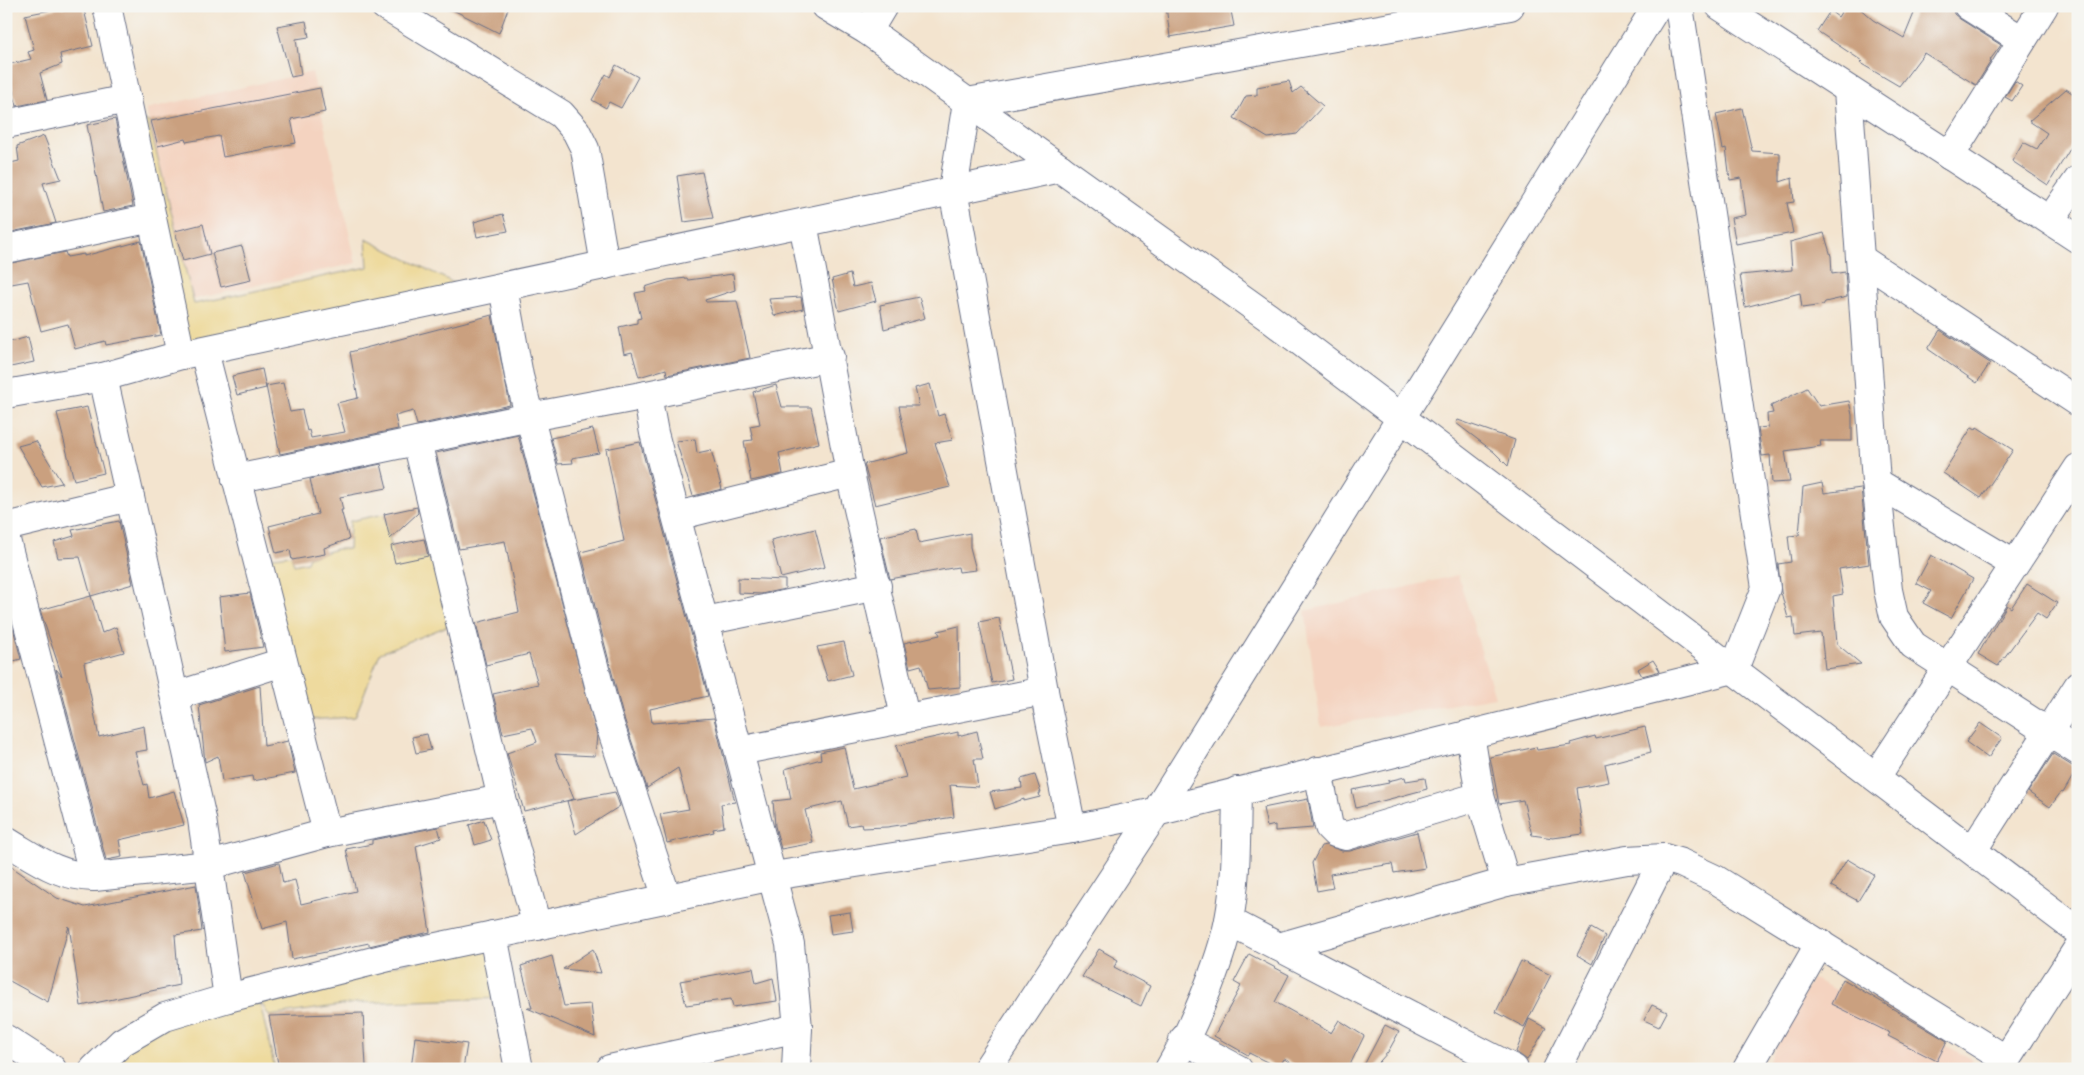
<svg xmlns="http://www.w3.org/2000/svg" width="2084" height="1075" viewBox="0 0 2084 1075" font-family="'Balsamiq Sans',sans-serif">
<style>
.built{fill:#f4d3c0}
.sand{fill:#eeda9e;stroke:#84847e}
.building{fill:#caa07f}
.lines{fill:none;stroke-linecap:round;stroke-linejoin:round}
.minor-casing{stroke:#676e86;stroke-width:30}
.minor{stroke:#fff;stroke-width:28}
</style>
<rect width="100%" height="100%" fill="#f6f6f2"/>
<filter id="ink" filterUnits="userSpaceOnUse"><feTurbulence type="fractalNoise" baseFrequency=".02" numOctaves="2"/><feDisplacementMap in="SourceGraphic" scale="10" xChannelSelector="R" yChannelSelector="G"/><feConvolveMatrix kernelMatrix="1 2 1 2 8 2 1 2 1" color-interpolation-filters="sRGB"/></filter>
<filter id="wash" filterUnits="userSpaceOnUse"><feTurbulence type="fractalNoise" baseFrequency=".0096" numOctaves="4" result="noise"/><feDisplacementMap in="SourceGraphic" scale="20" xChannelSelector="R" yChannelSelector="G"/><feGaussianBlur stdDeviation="1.12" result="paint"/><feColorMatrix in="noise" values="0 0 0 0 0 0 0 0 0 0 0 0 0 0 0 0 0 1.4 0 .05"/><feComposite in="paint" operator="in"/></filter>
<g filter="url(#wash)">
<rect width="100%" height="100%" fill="#f3e4cf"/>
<g class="built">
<path d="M312,72L356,263L190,300L146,109Z"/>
<path d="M1458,575L1495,697L1321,727L1305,611Z"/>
<path d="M1812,978L1972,1059L1968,1069H1765Z"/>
</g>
<g class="sand">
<path d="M130,115L149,122L194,304L368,267L366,239L474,293L189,354Z"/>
<path d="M384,514L395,563L444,554L450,625L380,653L355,717L306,720L257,559L291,555L294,565L307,562L309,557L337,549H349L350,521Z"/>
<path d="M486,945L500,967L505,998L355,1003L269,1016L259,999L275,1069H102L151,1026L258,996Z"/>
</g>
<g id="blocks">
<g class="building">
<path d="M71,6H83L93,46L60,54L62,64L40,73L47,100L17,106L6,65L31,59L28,52L34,50L25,15Z"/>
<path d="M445,6H509L499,33Z"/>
<path d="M1166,6H1230L1234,26L1170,37Z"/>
<path d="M1845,6H1857L1873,20L1904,38L1917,6H1953L1954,14L1960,19L2001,45L1990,60L1991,61L1976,85L1924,53L1899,86L1860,63L1862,61L1817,31L1830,11L1838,17Z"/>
<path d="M306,21L309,37L296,39L301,75L291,77L277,26Z"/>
<path d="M616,65L638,77L621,108L609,102L606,108L592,100L606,74L610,77Z"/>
<path d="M1289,81L1293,93L1301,87L1323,106L1297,134L1268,138L1234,118L1246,96L1257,95V87Z"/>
<path d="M2015,81L2022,86L2012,101L2005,97Z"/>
<path d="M320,88L325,112L291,119L296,143L223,157L219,136L186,142L185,139L158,146L151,121Z"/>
<path d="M2066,89L2078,97V136L2048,185L2012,161L2023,142L2037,149L2047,133L2029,121Z"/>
<path d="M1742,108L1752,151L1780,153V182L1792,178L1794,202L1787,203L1793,233L1736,244L1731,218L1746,215L1741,178L1730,180L1726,148L1723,149L1716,114Z"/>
<path d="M115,119L133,206L103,212L87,125Z"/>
<path d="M44,136L61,179L43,183L56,223L6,233V195L12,194L6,164L19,161L17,146Z"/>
<path d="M702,172L713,218L684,222L677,176Z"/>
<path d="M503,214L508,231L477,237L474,222Z"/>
<path d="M203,224L210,254L183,261L175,231Z"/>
<path d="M1824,233L1831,256L1832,274L1845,272L1847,297L1825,302L1823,305L1802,308L1800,293L1745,307L1740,275L1792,270L1790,242Z"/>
<path d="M141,241L161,335L106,345L105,341L75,349L68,324L41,331L28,281L6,285V264L65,252L67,257L84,254V256Z"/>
<path d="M242,246L251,280L221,287L212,253Z"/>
<path d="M733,274L735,290L705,300L706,302L737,301L750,358L667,375L666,369L639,377L632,352L624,354L619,327L637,323V319L641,318L635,293L646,291L645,287L668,280L687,278L688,280Z"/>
<path d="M850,274L853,287L871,283L876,301L839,311L832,279Z"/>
<path d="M801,297L803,309L774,316L769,299Z"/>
<path d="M919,297L925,318L884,329L880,305Z"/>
<path d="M492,315L510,405L417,425L413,411L395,416L398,429L280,454L266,386L283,383L290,412L302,410L307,431L309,430L311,438L345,432L337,403L358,398L350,352Z"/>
<path d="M1940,330L1990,363L1977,383L1928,349Z"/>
<path d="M28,337L34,362L6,368V343Z"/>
<path d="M262,369L266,388L237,395L232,376Z"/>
<path d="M930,384L938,416L944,414L953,440L935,443L950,487L875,505L864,464L908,453L899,406H919L915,388Z"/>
<path d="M776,385L782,407H811L819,443L779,453L783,474L751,481L744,441L753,440L750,426L760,424L753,392Z"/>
<path d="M1807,388L1819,406L1849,401L1852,415V441H1820L1821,446L1785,451L1790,482L1772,483L1770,455L1762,456L1758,428L1768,427L1767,414L1773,413L1771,406Z"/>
<path d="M87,407L104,473L74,480L57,413Z"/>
<path d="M1458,420L1515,440L1508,466L1494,452L1456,423Z"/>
<path d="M1972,427L1976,429L1977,427L2013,450L1981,498L1943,473Z"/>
<path d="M593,429L599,453L572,458L573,463L558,464L551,438Z"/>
<path d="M518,435L597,735L595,756L555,754L574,799L524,811L507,753L537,742L532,728L503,734L493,694L538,684L529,654L486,665L476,623L519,612L505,541L459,549L436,453Z"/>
<path d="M695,439L697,453L711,450L722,489L693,496L676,441Z"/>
<path d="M36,441L62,483L42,487L18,446Z"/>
<path d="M640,442L708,696L650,709L652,723L714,718L735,802L721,804L724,827L713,829L714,832L667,843L660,814L689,809L678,768L647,788L622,712L581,552L624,541L606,449Z"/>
<path d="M381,464L387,488L340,497L343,510H341L349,539L324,548L325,554L292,560L290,550L276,553L269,526L318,514L310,479Z"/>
<path d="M1822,483L1824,493L1861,488L1869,564L1839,569L1843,594L1833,596L1837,644L1861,664L1825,669L1821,633L1795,636L1793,617L1788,618L1781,592L1778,564L1791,562L1788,536L1799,535L1803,487Z"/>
<path d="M417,507L418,513L390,539L384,514Z"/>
<path d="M119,521L133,584L91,596L80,557L58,558L54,542L74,536L72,530Z"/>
<path d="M815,529L825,567L781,578L771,540Z"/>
<path d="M916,529L919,543L970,533V547L976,570L959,572L958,567L890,579L880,537Z"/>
<path d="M424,539L428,556L395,563L391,546Z"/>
<path d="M1931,555L1973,579L1951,618L1923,603L1931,591L1916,583Z"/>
<path d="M738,578L785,580V589L761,594L738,593Z"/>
<path d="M2027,584L2057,603L2046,619L2037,613L1998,666L1978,654L2007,605L2011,608Z"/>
<path d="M250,593L263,647L225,652L219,597Z"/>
<path d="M91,596L102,633L116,627L124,652L84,663L99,737L144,726L147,750L135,752L144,785L147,784L149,798L174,791L184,825L119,840L122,857L106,860L56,669L62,676L40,610Z"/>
<path d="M6,615L11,620L21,659L10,662L6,647Z"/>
<path d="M999,618L1012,679L992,683L979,622Z"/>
<path d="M959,626L960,687L928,690L921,665L910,668L904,643L940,635L938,631Z"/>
<path d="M844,642L852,675L828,681L817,647Z"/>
<path d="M1653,660L1660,671L1642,676L1638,669Z"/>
<path d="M260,686L264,746L288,741L295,773L253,781L252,776L222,781L218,756L205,762L199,705Z"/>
<path d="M1980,723L2002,738L1988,758L1966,742Z"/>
<path d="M1645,727L1651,752L1605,764L1609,782L1577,788L1583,834L1553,838L1532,835L1523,800L1499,804L1490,757L1536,747L1537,750L1571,745L1570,743L1595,736L1596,739Z"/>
<path d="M977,731L983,759H974L978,787L950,785L954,817L887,827L862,828L861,824L848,826L842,801L805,810L813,843L781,849L775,826L773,801L791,799L785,769L821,759L820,752L844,747L853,789L906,777L896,746L958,732V736Z"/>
<path d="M427,734L431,750L416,753L412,737Z"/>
<path d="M2053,754L2077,769L2063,793L2061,792L2050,807L2028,792Z"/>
<path d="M1035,775L1041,793H1039L1040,797L1024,801V799L995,809L990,792L1022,788L1021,779Z"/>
<path d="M1405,777L1406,781L1425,778L1427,789L1356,808L1352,790L1389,783L1388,781Z"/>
<path d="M615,792L620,806L576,834L567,801Z"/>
<path d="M1308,799L1313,828L1275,831V825L1267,827L1263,808Z"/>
<path d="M484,820L491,840L475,845L469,825Z"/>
<path d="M438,827L441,838L416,846L430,932L369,946V943L292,959L287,922L262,929L245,872L279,863L283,883L295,880L301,904L356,891L346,849L372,844V840Z"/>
<path d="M1417,832L1425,868L1394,873L1392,864L1330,874L1333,888L1317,891L1312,863L1321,846L1326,845L1342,851H1350Z"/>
<path d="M1847,859L1874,875L1858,901L1831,886Z"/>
<path d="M6,863L57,898L85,907L196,885L202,931L175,935L179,985L81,1006L69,926L48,1002L6,979Z"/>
<path d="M850,912L853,931L831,934L828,915Z"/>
<path d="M1591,928L1605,936L1592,964L1577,955Z"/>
<path d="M593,949L601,973L563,969Z"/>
<path d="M1099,949L1118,960L1114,967L1150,986L1141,1006L1082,977Z"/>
<path d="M1249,954L1289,975L1275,1002L1331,1033L1339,1020L1364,1036L1348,1069H1303L1284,1059L1279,1068L1249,1053L1248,1055L1214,1036L1241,986L1234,982Z"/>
<path d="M552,956L564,1006L591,1004L595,1037L527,1008H532L521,966Z"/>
<path d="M1521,961L1551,975L1524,1027L1496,1012Z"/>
<path d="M753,968L756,983L773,978L777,1001L733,1007L731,999L686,1005L680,981Z"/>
<path d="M1843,979L1947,1041L1937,1061L1888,1036L1890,1033L1831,1004Z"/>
<path d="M1652,1005L1667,1012L1659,1027L1644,1020Z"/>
<path d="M363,1013L366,1066L356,1069H279L269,1016Z"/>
<path d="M1529,1019L1546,1028L1527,1060L1516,1052Z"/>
<path d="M1385,1025L1399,1032L1388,1052L1373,1069H1362Z"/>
<path d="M415,1037L467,1044L463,1069H411Z"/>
</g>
</g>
</g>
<g filter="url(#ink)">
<use href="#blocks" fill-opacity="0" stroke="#676e86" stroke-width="1"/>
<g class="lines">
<g class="minor-casing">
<g id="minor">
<path d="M107,6L181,355"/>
<path d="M385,6L561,114L576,131L585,149L605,265"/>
<path d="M826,6L868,31L1268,317L2078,931"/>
<path d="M1720,6L2078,239"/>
<path d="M1968,6L2022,40"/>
<path d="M868,31L883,6"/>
<path d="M1848,90L1876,482L1888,590L1894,617L1913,645L2078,751"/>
<path d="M6,124L127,99"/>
<path d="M1950,156L2044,6"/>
<path d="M2050,220L2078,180"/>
<path d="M803,223L850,473L905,717"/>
<path d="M6,249L152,218"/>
<path d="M1861,259L2078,402"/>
<path d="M503,287L519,376L607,716L667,898"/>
<path d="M204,351L327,833"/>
<path d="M103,377L202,819L228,998"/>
<path d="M6,394L103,377L181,355L1060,168"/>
<path d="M417,441L502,799L537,926"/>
<path d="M236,479L530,417L647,395"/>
<path d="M1876,482L2014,564"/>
<path d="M677,516L850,473"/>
<path d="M6,527L130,497"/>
<path d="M6,540L94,877"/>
<path d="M705,621L877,586"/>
<path d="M175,696L283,662"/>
<path d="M739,751L1044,691"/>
<path d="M1318,771L1329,827L1335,833L1346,836L1480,796L1470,734"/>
<path d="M1876,777L2078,468"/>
<path d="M1072,829L1044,691L953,190L967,102L1510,6"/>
<path d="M6,841C37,859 57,876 94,877L210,865L327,833L502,799"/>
<path d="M1973,850L2078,686"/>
<path d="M1506,882L1627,860L1664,858L1681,863L1715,879L2005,1059"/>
<path d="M1229,921L1514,1069"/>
<path d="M493,935L519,1069"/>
<path d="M1279,947L1506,882L1480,796"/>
<path d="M6,1039L52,1069"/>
<path d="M1183,1040L1238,1069"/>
<path d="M94,1069L122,1042L165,1017L228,998L389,957L773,876L1072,829L1156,812L1734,669L1766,588L1679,6"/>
<path d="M610,1069L798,1028L790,944L654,433L647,395L830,357"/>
<path d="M796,1069L798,1028"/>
<path d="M987,1069L1156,812L1657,6"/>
<path d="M1169,1069C1192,1030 1220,965 1229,920C1237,878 1236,834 1237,791"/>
<path d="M1557,1069L1664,858"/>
<path d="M1747,1069L1820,943"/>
<path d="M2000,1069L2078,948"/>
</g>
</g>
<use href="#minor" class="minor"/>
</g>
</g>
<rect width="2084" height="1075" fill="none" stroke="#f6f6f2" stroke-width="25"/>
</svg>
